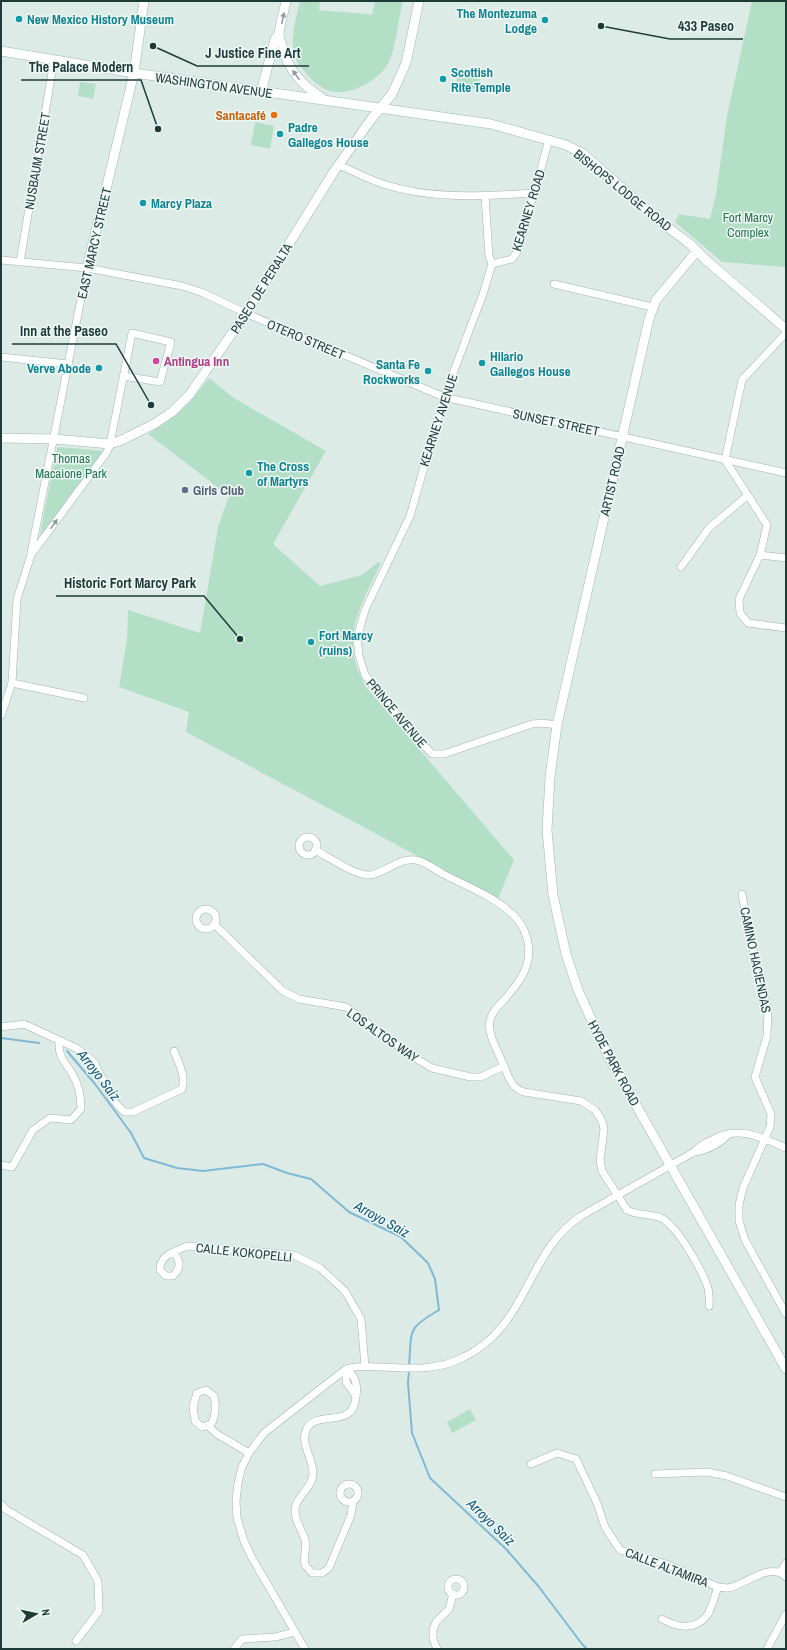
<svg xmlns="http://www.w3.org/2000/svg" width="787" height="1650" viewBox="0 0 787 1650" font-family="'Archivo Narrow',sans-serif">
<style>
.green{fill:#b4dfc7}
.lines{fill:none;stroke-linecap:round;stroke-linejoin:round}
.stream{stroke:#7fb9d6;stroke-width:2}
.street-casing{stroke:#a0b3af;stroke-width:8}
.secondary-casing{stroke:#9bb8b2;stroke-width:10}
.street{stroke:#fff;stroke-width:7}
.secondary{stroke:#fff;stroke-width:9}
.oneway{fill:#8e9e9c}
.culture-dot{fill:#0f9aa8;stroke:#eef7f4;stroke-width:1.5}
.food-dot{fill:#e8710a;stroke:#eef7f4;stroke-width:1.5}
.hotel-dot{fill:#d1479c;stroke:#eef7f4;stroke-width:1.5}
.service-dot{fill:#5c6f8a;stroke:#eef7f4;stroke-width:1.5}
.labels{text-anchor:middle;stroke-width:3;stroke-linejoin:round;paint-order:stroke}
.culture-label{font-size:13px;font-weight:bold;fill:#0d838f;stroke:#eef7f4;text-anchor:start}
.street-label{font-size:13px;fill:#1d3c39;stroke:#eef7f4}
.food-label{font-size:13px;font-weight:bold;fill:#c56008;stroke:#eef7f4;text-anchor:end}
.park-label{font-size:13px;fill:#247653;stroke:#eef7f4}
.hotel-label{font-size:13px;font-weight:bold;fill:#b23c85;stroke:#eef7f4;text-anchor:start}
.service-label{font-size:13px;font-weight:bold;fill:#4e5e75;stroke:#eef7f4;text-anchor:start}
.water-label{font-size:14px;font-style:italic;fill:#13577c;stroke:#eef7f4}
.leader{fill:none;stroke:#1d3c39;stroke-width:1.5}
.callout-dot{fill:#1d3c39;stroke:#eef7f4;stroke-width:1.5}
.callout-label{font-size:14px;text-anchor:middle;font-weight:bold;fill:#1d3c39;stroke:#eef7f4;stroke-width:3;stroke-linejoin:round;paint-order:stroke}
</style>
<rect width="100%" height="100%" fill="#ddebe7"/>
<g class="green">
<path d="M300,1H320L319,10C337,12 355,12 372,15L375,1H403C399,16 395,52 388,64C378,81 348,98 327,90C319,86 311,80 306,73C302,69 298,64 295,58C289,40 296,19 300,1Z"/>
<path d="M752,1H786V267L722,262L675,222L679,214L710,219L716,194L727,116Z"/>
<path d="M461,73L480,75L479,86L474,89L456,86L457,78L460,76Z"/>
<path d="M80,82L96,84L93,99L78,96Z"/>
<path d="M255,122L274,126L270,149L251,145Z"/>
<path d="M209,378L234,398L326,451L273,544L320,586L362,575L378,562L381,563C366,595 345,628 356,665C358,672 363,680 366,687L514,860L498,899L186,732L189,712L119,687L127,639L128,610L200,633L218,527L229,496L148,434L168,421L189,403Z"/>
<path d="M60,447L104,451L44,532L40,534L57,448Z"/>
<path d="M470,1409L476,1420L452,1433L447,1422Z"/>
</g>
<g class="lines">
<g class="stream">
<path d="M1,1038L39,1043"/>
<path d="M67,1051L95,1084L131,1133L144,1158L177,1168L203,1171L263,1164L287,1173L311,1179L349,1212L401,1237L428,1263L435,1279L439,1310C406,1329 412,1330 409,1366"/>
<path d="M409,1370L408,1383L412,1433L430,1478L506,1549L539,1587L582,1644L587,1649"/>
</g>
<g class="street-casing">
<g id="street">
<path d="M339,165C353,171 368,179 383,184C431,200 485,196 534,193"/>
<path d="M485,196L489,256L492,264L483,294L444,397L410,516L365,610L357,638L359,656L365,675L388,705L432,754H444L532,724L542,723L557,725"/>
<path d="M1,260L87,268L182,286L201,292L250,315L444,397L786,473"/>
<path d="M20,262L54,60"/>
<path d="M492,264L512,259L517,252L549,140"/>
<path d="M554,284L652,307"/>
<path d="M786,333L742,380L725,460L767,525L760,555L739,599L740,613L748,623L786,628"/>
<path d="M1,357L68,364"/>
<path d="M31,553L87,268"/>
<path d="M760,555L786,558"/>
<path d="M681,567L709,528L747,496"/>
<path d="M12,683L84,698"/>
<path d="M1,716L12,683L17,599L31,555L107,452L110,444L132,333L171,342L160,382L123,376"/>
<circle cx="308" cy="846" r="9"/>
<path d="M315,850C329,857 355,876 370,875C386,873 399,857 416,860C425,862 435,869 443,874C464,885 495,897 511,913C517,918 521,924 524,930C537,959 522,980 503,1001C498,1006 491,1013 490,1021C487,1034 498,1051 503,1064C508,1075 511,1088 524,1092L581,1101L595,1110L602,1121L604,1129L600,1160L602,1171L627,1210C638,1216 652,1213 663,1219C679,1229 702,1270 708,1288C709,1294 710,1300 709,1306"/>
<path d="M742,894L749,933L768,1011L767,1036L755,1077L771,1114L770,1127L743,1188L739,1205V1221L745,1240L786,1314"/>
<circle cx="206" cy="919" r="10"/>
<path d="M214,924L283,991L299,999L346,1007L410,1055L432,1068L471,1077H481L504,1066"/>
<path d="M1,1027L24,1024L78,1049L94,1062L113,1100L124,1112H133L182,1089C186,1076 179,1064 174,1051"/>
<path d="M694,1152C709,1150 720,1144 730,1133"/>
<path d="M1,1165L12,1167L33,1130L50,1118L71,1120L81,1109C81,1096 79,1086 73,1075C64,1060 58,1058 59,1040"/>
<path d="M174,1252C180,1261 182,1268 173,1276H166L160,1270C159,1255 176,1251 188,1246L294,1255L320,1268L345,1291L361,1319L365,1366"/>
<path d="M346,1369C356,1376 358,1385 356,1396L346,1382Z"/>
<path d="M206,1390L214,1396C216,1404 216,1417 211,1424L202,1427L195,1421L193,1407L197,1393Z"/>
<path d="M208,1426L217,1434L249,1453"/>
<path d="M531,1464L557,1453L576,1459L597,1503L605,1527L620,1550L666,1564L718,1587C721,1587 725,1588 728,1588C746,1585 769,1561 786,1577"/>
<path d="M655,1474L707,1472L727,1476L786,1497"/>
<circle cx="349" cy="1493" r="9"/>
<path d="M353,1501L351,1515L329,1568L322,1573H312L305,1565C303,1556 307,1549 305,1540C302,1529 292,1518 296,1505C300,1494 313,1486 313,1473C313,1458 299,1442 307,1428C320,1409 354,1430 356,1396"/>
<path d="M1,1504L5,1509L83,1555L98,1581L99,1611L76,1641"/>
<path d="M780,1572L786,1563"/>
<circle cx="456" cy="1587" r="8"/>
<path d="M662,1619C678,1628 696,1631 708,1614C712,1607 715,1595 718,1587"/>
<path d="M234,1649L242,1639L275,1637L295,1632"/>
<path d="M305,1649L251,1556L244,1541L237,1518L236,1501L238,1483L242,1467L249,1453L264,1433L346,1369C358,1365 369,1367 382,1367C410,1368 436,1371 462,1358C529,1327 525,1253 581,1216L694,1152C699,1146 705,1143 712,1140C738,1125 761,1137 786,1148"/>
<path d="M437,1649L433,1639V1630L436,1622L449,1609L453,1594"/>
<path d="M767,1649L786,1614"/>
</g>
</g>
<g class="secondary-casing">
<g id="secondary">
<path d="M286,1C284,12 280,23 279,34C279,38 281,42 282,46C288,70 302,85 322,98"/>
<path d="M1,51L134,73L491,124L566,145L582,153L662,223L690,244L706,260L786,329"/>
<path d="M261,92L275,39L279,35"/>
<path d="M697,251L656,300L649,319L557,725L550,777L547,830L553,895L566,954L578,990L607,1054L786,1369"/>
<path d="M87,268L134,73L144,1"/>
<path d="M1,438L54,439L110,444L122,440L154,424L172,412L190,394L246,313L333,173L372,118L392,94L406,63L419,1"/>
</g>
</g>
<use href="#street" class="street"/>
<use href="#secondary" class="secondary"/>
</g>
<defs><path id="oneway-solid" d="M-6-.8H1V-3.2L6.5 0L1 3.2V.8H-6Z"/></defs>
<g class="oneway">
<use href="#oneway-solid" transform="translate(283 18) rotate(-78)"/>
<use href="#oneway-solid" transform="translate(296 75) rotate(-125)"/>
<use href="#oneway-solid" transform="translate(54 524) rotate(-54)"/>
</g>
<g class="culture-dot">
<circle cx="19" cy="19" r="4"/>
<circle cx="545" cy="20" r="4"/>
<circle cx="443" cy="79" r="4"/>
<circle cx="280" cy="134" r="4"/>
<circle cx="143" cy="203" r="4"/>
<circle cx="482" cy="363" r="4"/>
<circle cx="99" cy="368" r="4"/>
<circle cx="428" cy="371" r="4"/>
<circle cx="249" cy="473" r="4"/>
<circle cx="311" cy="642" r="4"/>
</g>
<circle class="food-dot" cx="274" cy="115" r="4"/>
<circle class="hotel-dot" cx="156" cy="361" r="4"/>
<circle class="service-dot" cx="185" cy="490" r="4"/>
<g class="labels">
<g class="culture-label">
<text x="537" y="18" text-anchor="end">The Montezuma<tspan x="537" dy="15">Lodge</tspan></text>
<text x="27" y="24">New Mexico History Museum</text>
<text x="451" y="77">Scottish<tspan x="451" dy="15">Rite Temple</tspan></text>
<text x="288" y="132">Padre<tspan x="288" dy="15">Gallegos House</tspan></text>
<text x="151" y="208">Marcy Plaza</text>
<text x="490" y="361">Hilario<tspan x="490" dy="15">Gallegos House</tspan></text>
<text x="420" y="369" text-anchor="end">Santa Fe<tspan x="420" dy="15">Rockworks</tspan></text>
<text x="91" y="373" text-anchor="end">Verve Abode</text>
<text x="257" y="471">The Cross<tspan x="257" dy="15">of Martyrs</tspan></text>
<text x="319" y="640">Fort Marcy<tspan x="319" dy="15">(ruins)</tspan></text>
</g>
<g class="street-label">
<text transform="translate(214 85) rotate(8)" y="5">WASHINGTON AVENUE</text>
<text transform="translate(37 161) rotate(-80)" y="5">NUSBAUM STREET</text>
<text transform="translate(623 190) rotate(39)" y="5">BISHOPS LODGE ROAD</text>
<text transform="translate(528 210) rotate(-73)" y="5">KEARNEY ROAD</text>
<text transform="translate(94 243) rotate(-77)" y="5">EAST MARCY STREET</text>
<text transform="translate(261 288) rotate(-58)" y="5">PASEO DE PERALTA</text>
<text transform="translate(306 339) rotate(23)" y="5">OTERO STREET</text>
<text transform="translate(438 420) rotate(-72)" y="5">KEARNEY AVENUE</text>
<text transform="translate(556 422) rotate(12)" y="5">SUNSET STREET</text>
<text transform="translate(612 481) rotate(-77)" y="5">ARTIST ROAD</text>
<text transform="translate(397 713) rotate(50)" y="5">PRINCE AVENUE</text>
<text transform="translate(756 960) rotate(78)" y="5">CAMINO HACIENDAS</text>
<text transform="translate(383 1035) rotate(35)" y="5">LOS ALTOS WAY</text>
<text transform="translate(614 1063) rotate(62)" y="5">HYDE PARK ROAD</text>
<text transform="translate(244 1252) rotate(6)" y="5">CALLE KOKOPELLI</text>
<text transform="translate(667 1567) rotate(21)" y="5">CALLE ALTAMIRA</text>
</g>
<g class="food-label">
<text x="266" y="120">Santacafé</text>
</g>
<g class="park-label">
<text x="748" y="222">Fort Marcy<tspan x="748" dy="15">Complex</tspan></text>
<text x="71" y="463">Thomas<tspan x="71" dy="15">Macaione Park</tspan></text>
</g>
<g class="hotel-label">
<text x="164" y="366">Antingua Inn</text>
</g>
<g class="service-label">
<text x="193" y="495">Girls Club</text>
</g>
<g class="water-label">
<text transform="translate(99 1075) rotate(52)" y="5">Arroyo Saiz</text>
<text transform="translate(382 1219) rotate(29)" y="5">Arroyo Saiz</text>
<text transform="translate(491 1522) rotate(44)" y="5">Arroyo Saiz</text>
</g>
</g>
<path class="leader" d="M601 26L670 39H743M153 46L197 66H309M158 129L141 80H21M151 405L116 344H12M240 639L204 596H56"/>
<g class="callout-dot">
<circle cx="601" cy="26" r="4"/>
<circle cx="153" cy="46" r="4"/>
<circle cx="158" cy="129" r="4"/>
<circle cx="151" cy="405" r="4"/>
<circle cx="240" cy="639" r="4"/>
</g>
<g class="callout-label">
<text x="706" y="31">433 Paseo</text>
<text x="253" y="58">J Justice Fine Art</text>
<text x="81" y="72">The Palace Modern</text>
<text x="64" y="336">Inn at the Paseo</text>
<text x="130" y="588">Historic Fort Marcy Park</text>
</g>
<rect width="787" height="1650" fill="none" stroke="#1d3c39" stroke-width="4"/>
<g transform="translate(36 1614) rotate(81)" stroke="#eef7f4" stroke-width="3" paint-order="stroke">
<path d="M0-3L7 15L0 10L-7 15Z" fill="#1d3c39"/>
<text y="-6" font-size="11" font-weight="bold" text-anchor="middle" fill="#1d3c39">N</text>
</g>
</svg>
